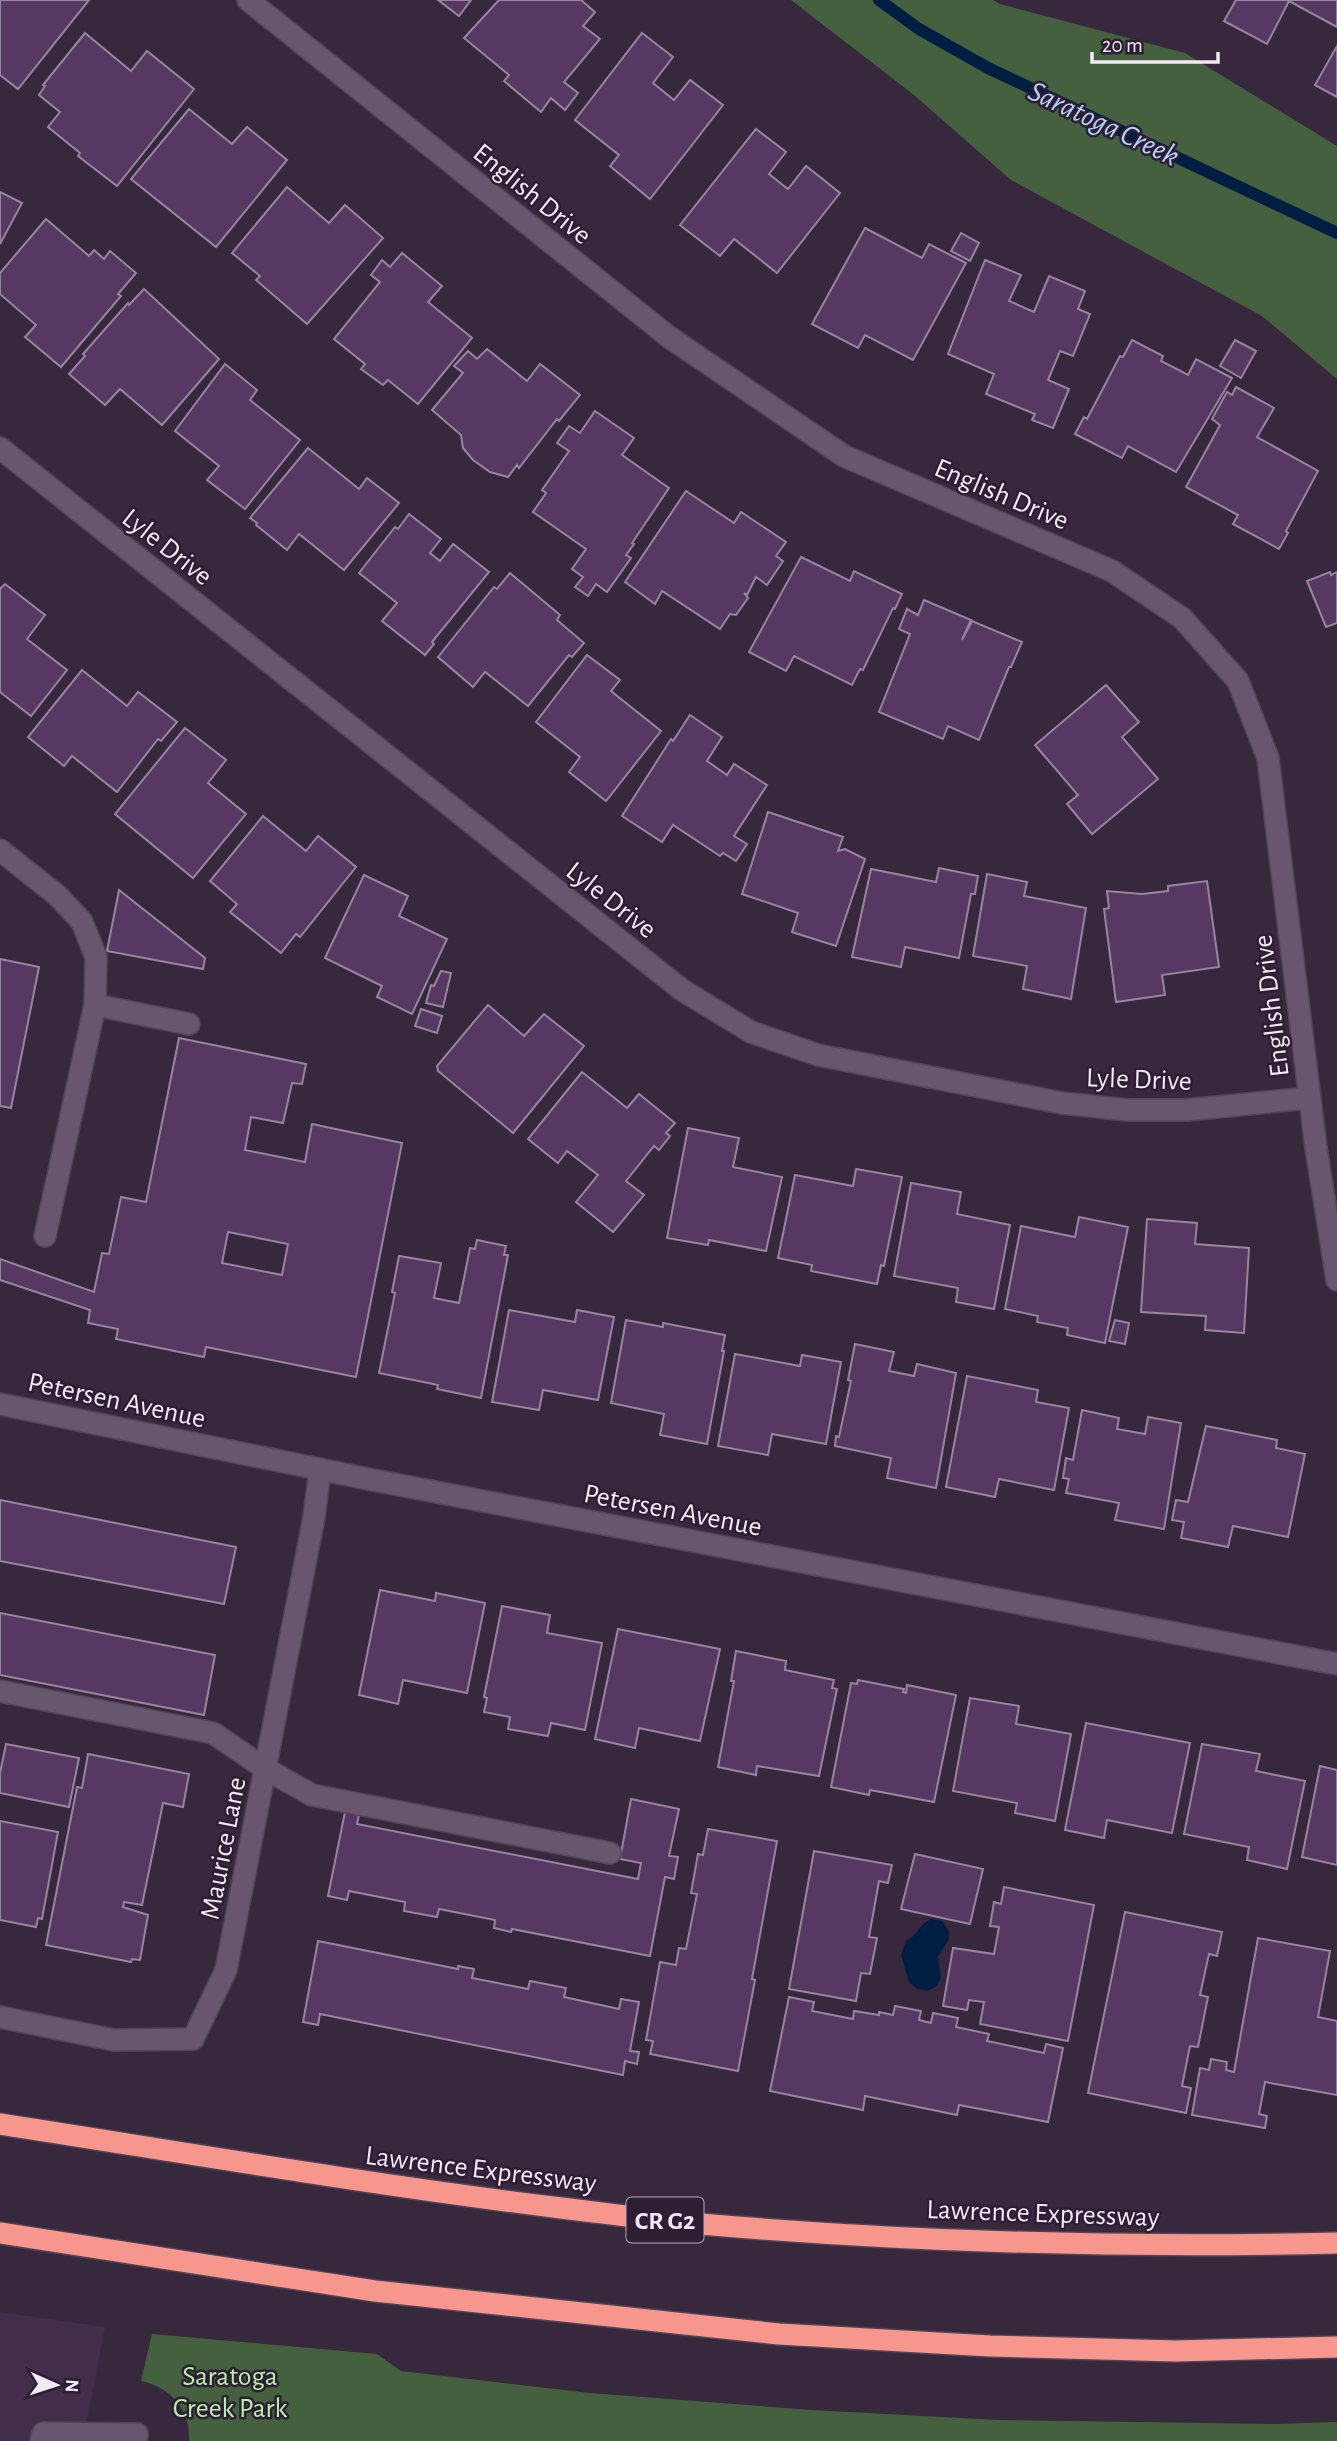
<svg xmlns="http://www.w3.org/2000/svg" width="1337" height="2441" viewBox="0 0 1337 2441" font-family="'Alegreya Sans',sans-serif">
<style>
.built{fill:#422e4a}
.green{fill:#44603e}
.water{fill:#001e41}
.lines{fill:none;stroke-linecap:round;stroke-linejoin:round}
.stream{stroke:#001e41;stroke-width:12}
.building{fill:#563862;stroke:#97859f;stroke-width:2;fill-rule:evenodd}
.minor-casing{stroke:#514456;stroke-width:24}
.highway-casing{stroke:#514456;stroke-width:24}
.minor{stroke:#67566e;stroke-width:21}
.highway{stroke:#f7968d;stroke-width:21}
.labels{text-anchor:middle;stroke-width:5;stroke-linejoin:round;paint-order:stroke}
.shield{fill:#2d1e33;stroke:#b7abbc;stroke-width:2}
.shield-label{font-size:26px;font-weight:bold;fill:#f2e8f6}
.street-label{font-size:28px;fill:#f2e8f6;stroke:#2d1e33}
.park-label{font-size:28px;fill:#b6eeaa;stroke:#2d1e33}
.water-label{font-size:30px;font-style:italic;fill:#b2d2f9;stroke:#2d1e33}
</style>
<rect width="100%" height="100%" fill="#37283d"/>
<path class="built" d="M0,2312L105,2327L83,2441H0Z"/>
<g class="green">
<path d="M791,0H993L1000,4L1185,53L1337,146V379L1262,316L1011,180L914,95Z"/>
<path d="M152,2334L377,2354L401,2371L590,2393L812,2410L998,2420L1277,2424L1337,2422V2441H189C191,2411 171,2387 141,2381Z"/>
</g>
<path class="water" d="M931,1919L942,1921C956,1939 947,1940 938,1957L941,1978L936,1987L927,1991L917,1989L909,1982L901,1955L906,1941C918,1935 918,1925 931,1919Z"/>
<g class="lines">
<path class="stream" d="M879,0L919,29L988,68L1337,233"/>
</g>
<g class="building">
<path d="M0,0H89L18,89L0,75Z"/>
<path d="M438,0H471L459,16Z"/>
<path d="M499,0H581L595,12L583,26L600,39L564,82L578,93L565,110L551,98L541,112L504,81L509,75L464,38Z"/>
<path d="M1236,0H1337V27L1289,1L1267,44L1224,21Z"/>
<path d="M85,33L131,71L147,51L194,89L117,186L78,156L80,153L48,127L60,112L39,95L45,86L43,85Z"/>
<path d="M642,33L673,57L653,83L674,100L690,80L723,105L650,199L610,166L619,155L575,120Z"/>
<path d="M1337,46V97L1315,85Z"/>
<path d="M189,109L232,144L247,127L287,160L216,247L131,179Z"/>
<path d="M756,129L786,152L769,174L788,189L806,166L840,193L777,273L734,239L720,256L680,225Z"/>
<path d="M287,187L329,223L345,205L383,238L307,324L256,280L260,276L232,253Z"/>
<path d="M0,192L22,203L0,244Z"/>
<path d="M46,219L89,256L94,250L104,259L110,251L136,273L118,294L121,296L61,367L25,337L36,325L0,294V273Z"/>
<path d="M865,228L922,258L929,244L966,263L913,360L865,335L858,348L812,324Z"/>
<path d="M961,233L979,243L970,261L951,251Z"/>
<path d="M402,253L442,286L428,302L472,338L418,404L388,380L383,385L361,369L365,364L334,339L380,282L371,275L382,260L390,267Z"/>
<path d="M985,260L1021,275L1009,301L1034,312L1049,276L1085,291L1078,309L1090,314L1073,356L1060,351L1048,380L1069,389L1053,428L1032,420L1035,414L986,394L994,374L948,354Z"/>
<path d="M144,289L219,359L162,425L120,389L105,405L69,374L85,356L83,354L128,303L129,305Z"/>
<path d="M1132,340L1163,356L1161,361L1188,375L1196,359L1232,378L1176,472L1128,446L1122,458L1075,434L1084,417L1087,419L1120,356L1123,357Z"/>
<path d="M1235,340L1256,351L1241,378L1220,366Z"/>
<path d="M487,349L527,381L540,364L580,395L559,421L557,419L519,468L517,465L508,477L490,472L473,460L463,448L461,435L432,410L463,373L454,366L468,351L477,359Z"/>
<path d="M225,364L257,390L250,400L300,440L245,509L207,480L219,466L175,431Z"/>
<path d="M1236,387L1274,408L1257,437L1318,471L1286,531L1288,533L1279,549L1233,524L1238,515L1186,487L1220,425L1212,419L1227,392L1232,395Z"/>
<path d="M595,411L634,438L622,455L669,488L632,543L634,544L626,555L631,558L607,592L596,584L588,596L575,587L583,577L572,569L586,549L533,512L546,493L542,490L569,451L557,443L569,426L580,433Z"/>
<path d="M308,448L359,489L367,478L399,503L344,570L299,534L287,550L256,525L257,523L250,518Z"/>
<path d="M686,491L734,523L741,512L786,542L776,556L783,561L767,585L756,577L747,595L744,593L748,598L736,615L730,614L720,629L662,591L655,604L625,582Z"/>
<path d="M409,514L441,539L430,553L440,561L453,544L489,572L432,642L434,644L425,655L382,621L397,603L359,573L395,527L398,529Z"/>
<path d="M801,557L850,581L854,571L902,594L895,609L893,608L863,670L860,669L852,685L794,656L786,671L749,652Z"/>
<path d="M1330,572L1331,575L1337,572V623L1326,627L1307,581Z"/>
<path d="M510,573L560,615L557,620L584,643L572,657L569,655L528,706L485,672L473,687L438,657L494,587L497,589Z"/>
<path d="M5,584L45,615L27,639L67,670L31,716L0,692V589Z"/>
<path d="M924,600L971,620L962,640L972,621L1022,642L1011,667H1009L979,740L948,726L943,739L879,712L910,634L899,629L907,609L918,615Z"/>
<path d="M587,655L620,680L611,691L661,731L606,801L569,772L580,757L536,722Z"/>
<path d="M82,670L127,706L138,692L177,722L161,741L158,739L117,792L72,756L64,766L28,737Z"/>
<path d="M1106,685L1139,722L1122,737L1158,779L1092,834L1067,804L1078,795L1035,745Z"/>
<path d="M690,715L722,737L707,761L727,775L734,764L767,785L734,836L747,844L736,861L723,853L720,856L673,825L662,842L622,816L671,739L673,741Z"/>
<path d="M185,728L226,760L208,783L246,814L193,878L115,814Z"/>
<path d="M768,812L843,837L838,851L845,849L865,859L836,946L792,932L798,913L742,894Z"/>
<path d="M263,816L306,851L318,836L356,867L300,937L296,934L281,953L230,912L237,904L210,881Z"/>
<path d="M939,868L978,876L975,894H971L959,958L905,947L901,967L852,957L871,869L936,882Z"/>
<path d="M987,874L1027,882L1024,896L1086,908L1071,999L1023,989L1027,966L973,956Z"/>
<path d="M364,875L408,896L399,916L447,939L412,1014L377,997L382,986L325,958Z"/>
<path d="M1207,881L1219,967L1162,975L1165,995L1116,1002L1104,909L1109,908L1107,891L1142,894L1168,891V886Z"/>
<path d="M119,890L205,958L203,969L107,951Z"/>
<path d="M0,959L39,967L11,1108L0,1106Z"/>
<path d="M441,971L451,973L443,1007L426,1003L431,985L434,986Z"/>
<path d="M488,1005L524,1036L544,1014L584,1046L513,1133L438,1071L437,1066Z"/>
<path d="M421,1009L442,1016L437,1033L415,1026Z"/>
<path d="M179,1038L306,1064L302,1084L292,1083L283,1123L251,1117L245,1150L305,1162L312,1124L402,1143L356,1377L206,1347L204,1357L116,1339L118,1329L88,1323L90,1310L0,1280V1259L94,1292L102,1253L109,1254L121,1197L146,1202ZM228,1232L288,1244L282,1275L222,1263Z"/>
<path d="M582,1072L627,1108L639,1094L675,1123L666,1133L670,1136L659,1150L654,1146L626,1181L644,1195L613,1232L576,1202L598,1175L567,1151L558,1163L528,1139Z"/>
<path d="M688,1128L739,1138L733,1167L782,1177L766,1251L709,1240L708,1245L667,1238Z"/>
<path d="M856,1169L902,1177L884,1266L881,1265L877,1284L811,1271L812,1265L778,1258L795,1175L853,1186Z"/>
<path d="M911,1183L961,1192L957,1214L1010,1225L994,1309L956,1302L958,1288L894,1276Z"/>
<path d="M1079,1217L1128,1227L1105,1343L1067,1335L1068,1328L1037,1322L1038,1316L1005,1309L1021,1226L1075,1237Z"/>
<path d="M1147,1219L1197,1223L1195,1244L1249,1248L1244,1333L1205,1330L1206,1316L1141,1312Z"/>
<path d="M477,1240L506,1246L504,1255H508L481,1398L437,1389L438,1385L379,1373L395,1293L392,1292L399,1256L441,1263L434,1298L459,1303L470,1248L475,1249Z"/>
<path d="M509,1310L575,1322L577,1310L614,1317L598,1400L543,1390L539,1410L492,1402Z"/>
<path d="M626,1320L663,1327V1323L725,1335L722,1351H724L707,1444L660,1435L664,1414L611,1403Z"/>
<path d="M1115,1320L1129,1323L1125,1344L1109,1341Z"/>
<path d="M855,1344L894,1352L889,1371L914,1376L917,1364L956,1373L936,1488L887,1478L891,1458L835,1446L836,1436L839,1437L851,1381L848,1380Z"/>
<path d="M735,1354L800,1366L802,1355L841,1362L826,1444L772,1434L768,1455L718,1446Z"/>
<path d="M967,1376L1038,1390L1036,1402L1069,1408L1054,1490L999,1479L995,1497L946,1487Z"/>
<path d="M1082,1410L1119,1418L1117,1429L1145,1434L1148,1417L1181,1423L1164,1529L1115,1520L1119,1503L1066,1493L1069,1479L1063,1478L1066,1458L1073,1460Z"/>
<path d="M1206,1426L1277,1440L1276,1448L1305,1454L1288,1537L1233,1526L1228,1547L1181,1538L1184,1522L1172,1520L1176,1500L1188,1502Z"/>
<path d="M0,1500L236,1547L224,1604L0,1561Z"/>
<path d="M380,1590L435,1601L436,1593L485,1603L467,1693L403,1680L398,1704L359,1695Z"/>
<path d="M502,1606L550,1615L547,1633L602,1643L585,1730L551,1723L548,1736L508,1729L510,1717L484,1712L487,1698L484,1697Z"/>
<path d="M0,1613L215,1655L204,1715L0,1675Z"/>
<path d="M618,1629L720,1649L700,1741L639,1728L635,1748L595,1739Z"/>
<path d="M736,1651L786,1661L785,1670L834,1680L832,1688L837,1689L819,1776L757,1766L756,1775L718,1767L734,1681H731Z"/>
<path d="M858,1680L904,1689L903,1692L906,1693L907,1685L956,1695L934,1802L870,1790L869,1795L831,1787L851,1683L857,1684Z"/>
<path d="M970,1698L1019,1706L1016,1724L1071,1734L1055,1821L1015,1813L1017,1803L953,1791Z"/>
<path d="M1086,1723L1190,1743L1172,1833L1107,1820L1104,1838L1065,1830Z"/>
<path d="M6,1744L79,1758L69,1807L0,1793V1773Z"/>
<path d="M1202,1744L1260,1754L1256,1771L1305,1781L1287,1869L1247,1860L1249,1847L1184,1834Z"/>
<path d="M88,1754L189,1774L183,1807L163,1803L142,1905L124,1902L123,1907L148,1915L140,1960L132,1959L131,1962L46,1945L77,1787L82,1788Z"/>
<path d="M1320,1766L1337,1770V1865L1302,1857Z"/>
<path d="M631,1799L679,1809L669,1856L678,1857L674,1879L665,1877L650,1956L512,1929L511,1932L494,1928L495,1920L439,1909L437,1917L404,1911L405,1902L349,1891L347,1900L328,1896L345,1812L359,1815L357,1824L638,1879L641,1863L620,1859Z"/>
<path d="M0,1821L58,1832L42,1919L38,1918L36,1927L0,1920Z"/>
<path d="M708,1829L777,1841L752,1979L755,1980L738,2071L650,2054L653,2041L646,2040L660,1962L676,1965L679,1948L686,1949L697,1894L691,1893L698,1854L703,1855Z"/>
<path d="M814,1851L892,1865L888,1883L879,1881L869,1937L877,1938L870,1974L861,1973L856,2001L789,1989Z"/>
<path d="M915,1854L983,1869L970,1924L901,1909Z"/>
<path d="M1004,1887L1094,1905L1068,2041L980,2024L984,2002L969,2000L967,2010L943,2006L953,1948L994,1954L999,1927L990,1926L994,1902L1001,1904Z"/>
<path d="M1125,1912L1222,1932L1217,1956L1209,1954L1200,1995L1208,1997L1198,2047L1190,2046L1182,2086L1191,2088L1186,2113L1088,2093Z"/>
<path d="M1258,1938L1330,1951L1318,2017L1337,2021V2095L1265,2082L1259,2114L1267,2116L1265,2128L1192,2115L1200,2068L1209,2070L1211,2059L1227,2062L1226,2070L1234,2072Z"/>
<path d="M318,1941L458,1969V1966L474,1969L472,1978L528,1989L530,1981L566,1988L564,1997L619,2009L621,1999L639,2002L630,2051L639,2052L637,2064L625,2061L623,2075L320,2014L318,2025L303,2022Z"/>
<path d="M789,1997L814,2002L812,2011L853,2019L854,2011L879,2015V2012L893,2015L895,2006L921,2011L919,2020L931,2023L933,2013L958,2018L956,2027L989,2034L987,2041L1044,2053L1046,2044L1063,2048L1048,2122L959,2105L957,2115L865,2096L863,2110L770,2091Z"/>
</g>
<g class="lines">
<g class="minor-casing">
<g id="minor">
<path d="M248,0L669,337L844,456L1112,571L1182,618L1238,681L1268,758L1316,1148L1337,1280"/>
<path d="M0,448L682,990L751,1032L818,1055L1062,1103L1127,1110H1186L1309,1098"/>
<path d="M0,850L58,896L82,922L96,957L95,1005L45,1236"/>
<path d="M95,1005L189,1024"/>
<path d="M0,1404L373,1480L1337,1664"/>
<path d="M0,1691L213,1733L266,1769L312,1795L610,1853"/>
<path d="M0,2017L114,2040L193,2039L226,1970L314,1517L320,1469"/>
<path d="M41,2441L43,2433L137,2434L136,2441"/>
</g>
</g>
<g class="highway-casing">
<g id="highway">
<path d="M0,2124C187,2153 373,2185 561,2208C604,2213 646,2219 689,2223C904,2242 1121,2248 1337,2243"/>
<path d="M0,2233L375,2291L779,2334L990,2346L1175,2351L1337,2347"/>
</g>
</g>
<use href="#minor" class="minor"/>
<use href="#highway" class="highway"/>
</g>
<g class="labels">
<rect class="shield" x="626.5" y="2197.5" width="77" height="45" rx="5"/>
<g class="shield-label">
<text x="665" y="2229">CR G2</text>
</g>
<g class="street-label">
<text transform="translate(533 193) rotate(39)" y="10">English Drive</text>
<text transform="translate(1002 493) rotate(23)" y="10">English Drive</text>
<text transform="translate(168 546) rotate(38)" y="10">Lyle Drive</text>
<text transform="translate(612 899) rotate(38)" y="10">Lyle Drive</text>
<text transform="translate(1270 1006) rotate(-97)" y="10">English Drive</text>
<text transform="translate(1139 1078) rotate(2)" y="10">Lyle Drive</text>
<text transform="translate(117 1399) rotate(12)" y="10">Petersen Avenue</text>
<text transform="translate(673 1509) rotate(11)" y="10">Petersen Avenue</text>
<text transform="translate(222 1848) rotate(-79)" y="10">Maurice Lane</text>
<text transform="translate(481 2168) rotate(7)" y="10">Lawrence Expressway</text>
<text transform="translate(1043 2212) rotate(2)" y="10">Lawrence Expressway</text>
</g>
<g class="park-label">
<text x="230" y="2385">Saratoga<tspan x="230" dy="32">Creek Park</tspan></text>
</g>
<g class="water-label">
<text transform="translate(1104 123) rotate(25)" y="10">Saratoga Creek</text>
</g>
</g>
<g transform="translate(56 2385) rotate(93)" stroke="#2d1e33" stroke-width="5" paint-order="stroke">
<path d="M0-5L12 26L0 18L-12 26Z" fill="#f2e8f6"/>
<text y="-10" font-size="19" font-weight="bold" text-anchor="middle" fill="#f2e8f6">N</text>
</g>
<path d="M1092 52v10h126v-10" fill="none" stroke="#f2e8f6" stroke-width="3.5"/>
<text x="1102" y="52" font-size="21" fill="#f2e8f6" stroke="#2d1e33" stroke-width="5" paint-order="stroke">20 m</text>
</svg>
